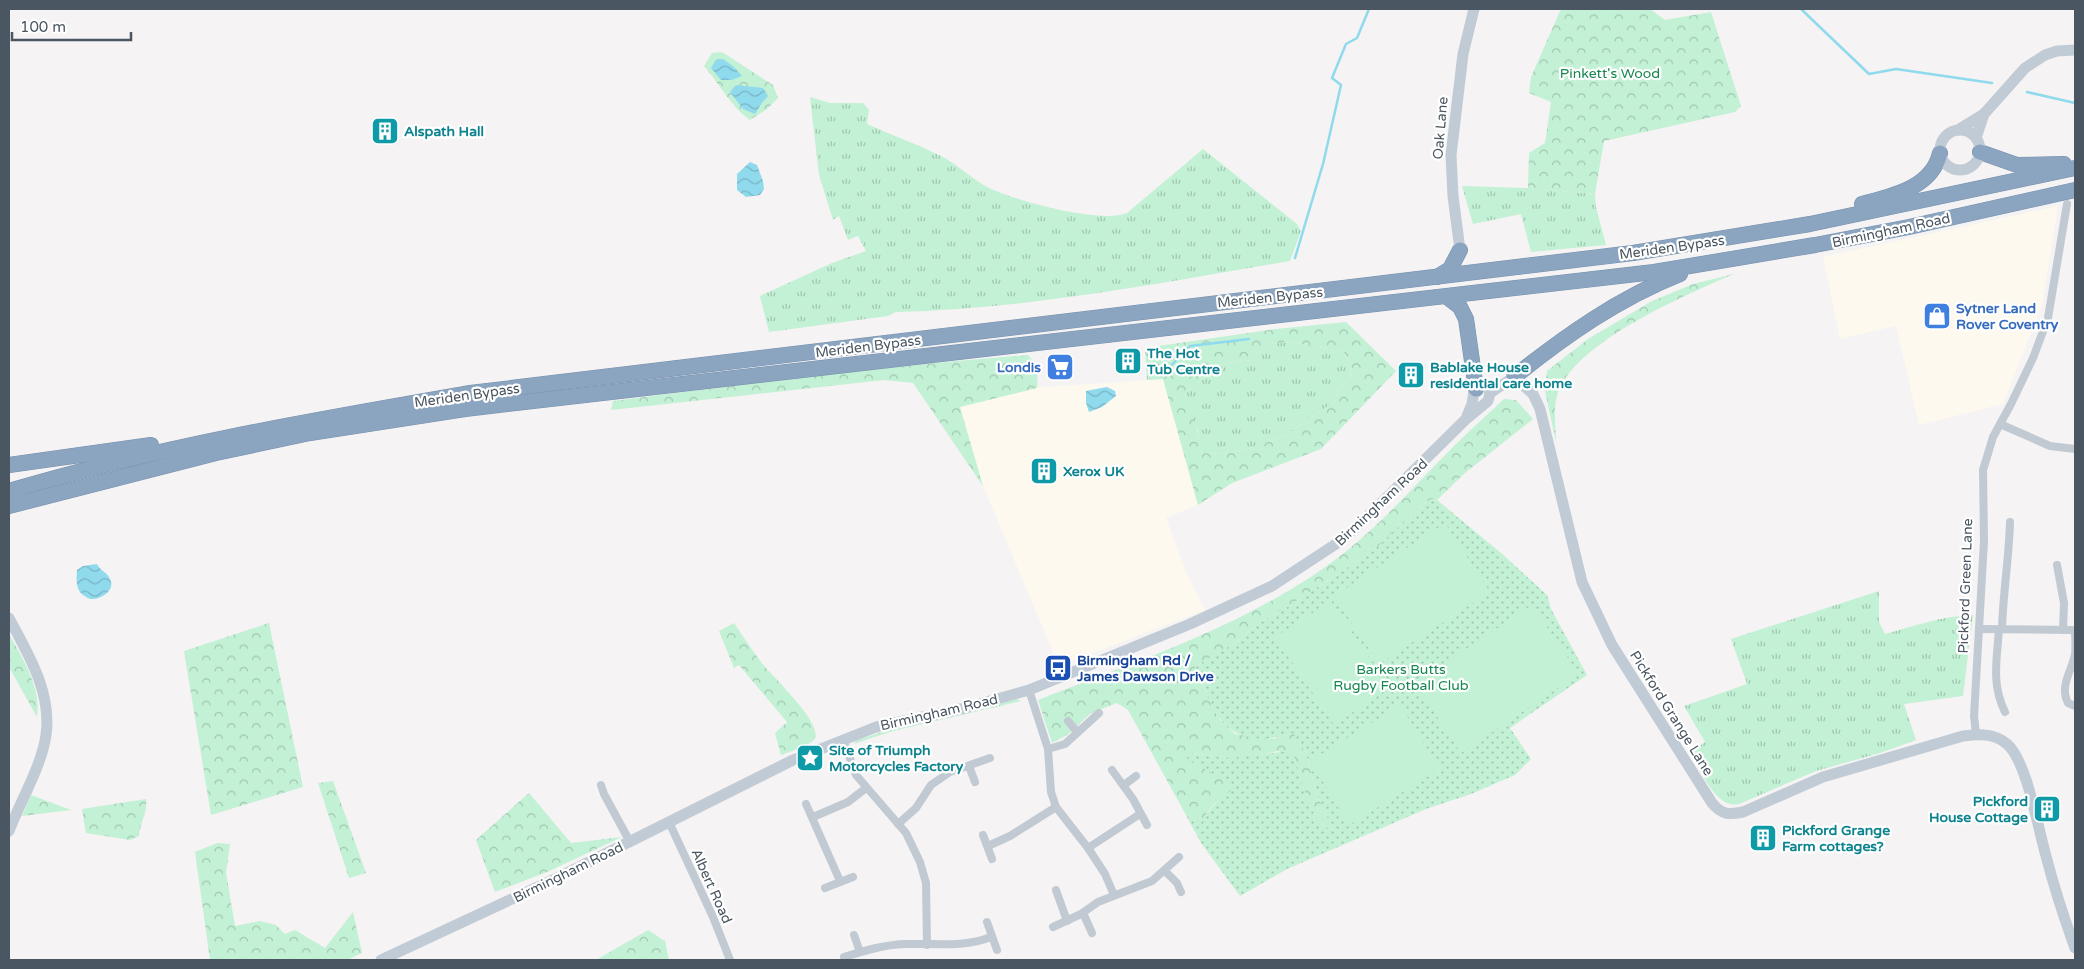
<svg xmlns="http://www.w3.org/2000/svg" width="2084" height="969" viewBox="0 0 2084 969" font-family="'Varela Round',sans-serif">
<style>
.commercial{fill:#fdf9ef}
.grass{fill:url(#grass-tufts)}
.forest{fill:url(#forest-crowns);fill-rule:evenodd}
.park{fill:url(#park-dots)}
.garden{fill:#c3f1d5}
.water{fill:url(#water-waves)}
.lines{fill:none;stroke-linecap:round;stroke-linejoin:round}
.stream{stroke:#90daee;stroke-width:2.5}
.highway-casing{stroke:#7690ad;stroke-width:16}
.street{stroke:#c1cad2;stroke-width:8}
.secondary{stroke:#c1cbd6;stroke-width:11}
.highway{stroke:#8ba5c1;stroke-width:15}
.labels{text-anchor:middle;stroke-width:4.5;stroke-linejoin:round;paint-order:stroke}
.park-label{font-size:14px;fill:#17864f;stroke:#fff}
.street-label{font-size:14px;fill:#4a5661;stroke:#fff}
.culture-label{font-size:14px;font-weight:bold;fill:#0d838f;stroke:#fff;text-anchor:start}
.shop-label{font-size:14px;font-weight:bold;fill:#366cbe;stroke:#fff;text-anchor:start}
.transit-label{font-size:14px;font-weight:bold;fill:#164399;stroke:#fff;text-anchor:start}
</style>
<defs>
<pattern id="grass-tufts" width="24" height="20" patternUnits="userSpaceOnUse" patternTransform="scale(1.25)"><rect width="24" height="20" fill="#c3f1d5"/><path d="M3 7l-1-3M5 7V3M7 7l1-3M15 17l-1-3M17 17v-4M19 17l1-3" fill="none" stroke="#a0c6b0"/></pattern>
<pattern id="forest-crowns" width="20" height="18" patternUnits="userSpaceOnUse" patternTransform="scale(1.25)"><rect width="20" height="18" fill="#c3f1d5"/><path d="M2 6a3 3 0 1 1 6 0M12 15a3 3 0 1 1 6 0" fill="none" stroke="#a0c6b0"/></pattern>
<pattern id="park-dots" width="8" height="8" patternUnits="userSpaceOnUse" patternTransform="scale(1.25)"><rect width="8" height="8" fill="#c3f1d5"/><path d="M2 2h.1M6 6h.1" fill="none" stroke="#a0c6b0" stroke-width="1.8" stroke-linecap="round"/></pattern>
<pattern id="water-waves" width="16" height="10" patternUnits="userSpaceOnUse" patternTransform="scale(1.25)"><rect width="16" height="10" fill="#90daee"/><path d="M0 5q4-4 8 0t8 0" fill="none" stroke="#78b4c4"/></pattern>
</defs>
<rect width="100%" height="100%" fill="#f5f3f3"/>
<g class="commercial">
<path d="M2058,206L2042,305L2003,404L1919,425L1896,326L1840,339L1823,257Z"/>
<path d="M1163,379L1198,505L1166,518L1187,574L1205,610L1059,666L983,486L960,407L1030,388Z"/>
</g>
<g class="grass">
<path d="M810,97L830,103H863L869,110L867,124C891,135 917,144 941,156C958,165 972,179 989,188C1016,201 1101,224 1127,213L1203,149L1297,224L1301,231L1290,261C1160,283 1029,309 896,312L888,316L769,332L760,296L832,263L866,251L858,236L848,240L839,216L833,220L819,175Z"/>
<path d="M1462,186L1528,188L1595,194L1596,207L1606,245L1531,252L1521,214L1473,224Z"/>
<path d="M1292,342L1344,352L1351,364L1350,379L1339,388L1334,403L1307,419L1288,435L1251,448L1224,454L1203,453L1199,446L1198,431L1183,396L1209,372L1228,363L1252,360L1261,349L1270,344Z"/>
<path d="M1879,591V622L1885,634C1914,626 1942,616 1973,615L1963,696L1904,704L1916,740L1880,753L1816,771L1739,804C1716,810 1699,768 1691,752L1705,742L1684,706L1747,684L1731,639Z"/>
<path d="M1017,699L1021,701L893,731L853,744L857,740C909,722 964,715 1017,699Z"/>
</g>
<g class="forest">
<path d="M1561,9H1650L1665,20L1711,12L1741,106L1735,112L1604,141L1595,194L1528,188L1529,153L1545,143L1551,102L1529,93L1531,77Z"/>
<path d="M722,52L773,85L778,98L767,109L750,120C732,108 719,83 704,66L712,53Z"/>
<path d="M1734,274C1685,295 1580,340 1559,390C1552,406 1556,425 1556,442L1545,391L1547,371L1588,339L1652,301L1693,284Z"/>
<path d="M1346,322L1396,371L1321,449L1232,483L1198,505L1163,379L1147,380L1145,348L1276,329ZM1292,342L1344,352L1351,364L1350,379L1339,388L1334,403L1307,419L1288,435L1251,448L1224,454L1203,453C1199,445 1199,438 1197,429C1194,417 1188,407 1183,396L1209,372L1228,363L1252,360L1261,349L1270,344Z"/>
<path d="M1028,355C1038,366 1038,374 1037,388L960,407L983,486L913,383L884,380L611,410L613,401C751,383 889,366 1028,355Z"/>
<path d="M1504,399L1516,400L1533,419L1465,473L1437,500L1431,499L1421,506L1374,550L1289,606L1261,622L1238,641L1195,667L1212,706L1220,720L1235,734L1274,739L1293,732L1306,753L1317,795L1334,830C1309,826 1302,778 1294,757L1278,751L1251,757L1231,758L1191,753L1234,785V789L1214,804L1203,818L1195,819L1186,815L1128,710L1117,703L1091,713L1067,735L1052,743L1038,700C1143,659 1260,621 1349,549C1387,518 1420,480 1454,446C1470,430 1487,415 1504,399Z"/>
<path d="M269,623L303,787L211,815L184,651Z"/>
<path d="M734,623C742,635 750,647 758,658C768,673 822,721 815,738C812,745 789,752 781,755L775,733L787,722L739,665L734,668L719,631Z"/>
<path d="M9,634C22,657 42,689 37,717L9,667Z"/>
<path d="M333,781L366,873L349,878L318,783Z"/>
<path d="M529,793L571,843L622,837L547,872L495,892L476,840Z"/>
<path d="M31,795L71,810L22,816Z"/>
<path d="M146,799C148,812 140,822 139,836L130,840L86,833L82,809Z"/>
<path d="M217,843L230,844L226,873L235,926L260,921L276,925L285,934L295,930L325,948L353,912L362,953L347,960H210L195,852Z"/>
<path d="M648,930L665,941L669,960H596Z"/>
</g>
<path class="park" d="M1431,499L1437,500L1501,553L1547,595L1551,609L1587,675L1510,728L1531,759L1515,775L1471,794L1426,809L1287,869L1240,896L1201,843L1186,815L1195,819L1203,818L1222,796L1234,789V785L1186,759L1191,753L1231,758L1289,751L1294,757C1302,777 1309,826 1334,830L1317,795L1306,753L1293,733C1259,744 1229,741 1212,706C1206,693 1201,680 1195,667L1238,641L1261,622L1289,606L1374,550L1421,506Z"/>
<g class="garden">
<path d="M1445,523L1490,592L1379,664L1334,596Z"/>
<path d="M1331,601L1389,688L1334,725L1275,637Z"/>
<path d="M1532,605L1579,674L1461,753L1415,683Z"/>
<path d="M1400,705L1440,769L1349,825L1310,761Z"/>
</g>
<g class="water">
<path d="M723,59L734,67L742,76L732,80H721L711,68L716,60Z"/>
<path d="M736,85L763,88L768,96L761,104L755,114L743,109L730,92Z"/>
<path d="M750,162L757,165L763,181L764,189L760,195L746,197L737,190V174Z"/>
<path d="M1107,387L1115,391L1116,396L1102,407L1089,412L1086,403V391Z"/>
<path d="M97,564C100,571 107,572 110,579C116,591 100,600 90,599C76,593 76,584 77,570L83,566Z"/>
</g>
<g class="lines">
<g class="stream">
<path d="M1801,9L1869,74L1896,69L1992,83"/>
<path d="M2027,92L2075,103"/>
<path d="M1295,258L1323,164L1341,85L1332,78L1346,44L1357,38L1369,9"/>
<path d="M1161,376L1190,346L1249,339"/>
</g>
<g class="highway-casing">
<g id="highway">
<path d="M1980,152L2017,165L2064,164"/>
<path d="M1862,204C1892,196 1932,188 1940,153"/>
<path d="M1437,277L1450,269L1460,250"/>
<path d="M1447,297L1460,307L1466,319L1476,389"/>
<path d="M1514,377C1565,336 1619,298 1680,274"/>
<path d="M9,465L151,445"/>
<path d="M9,491C160,446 315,420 470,393L1633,253L1810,224L2075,168"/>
<path d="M9,506L216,453L310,433L465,409L1654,272L1815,245L1909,227L2075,190"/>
</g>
</g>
<g class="street">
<path d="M2000,424L2050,446L2075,449"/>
<path d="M2057,565L2064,603L2063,630"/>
<path d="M1980,629L2075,630"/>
<path d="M1999,629C1997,659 1991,684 2005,712"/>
<path d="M2002,629C2003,593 2009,558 2010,522"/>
<path d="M2075,630C2075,638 2076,646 2075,654C2072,671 2059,686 2068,703L2075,706"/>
<path d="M1029,690L1048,749L1051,792L1056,807L1088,848L1105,874L1114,895"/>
<path d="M1068,721L1077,732"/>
<path d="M1976,734L1974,716L1984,541L1983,470L1993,437L2011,404L2033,358L2048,318L2067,204"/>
<path d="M843,739L856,775L906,833L920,862L926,883L927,945"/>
<path d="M1048,749L1065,744L1099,713"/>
<path d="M969,766L975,782"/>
<path d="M1112,770L1133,799L1147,825"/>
<path d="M601,785L604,794L630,842"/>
<path d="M1124,785L1136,776"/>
<path d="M806,804L840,881"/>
<path d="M813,817L848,802L866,788"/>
<path d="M669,822L713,917L730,960"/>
<path d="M898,824L916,808L931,785L950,772L990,758"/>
<path d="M983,835L992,859"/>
<path d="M988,846L1010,836L1056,807"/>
<path d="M1088,848L1140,814"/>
<path d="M1165,871L1177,883L1181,892"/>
<path d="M825,888L853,877"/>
<path d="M1056,890L1067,921"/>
<path d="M1083,913L1092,933"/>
<path d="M987,922L997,950"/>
<path d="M1053,927L1081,914L1098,902L1152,881L1179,857"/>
<path d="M854,935L860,952"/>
<path d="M844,957C864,951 883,945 904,944C934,943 963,948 991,937"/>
</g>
<g class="secondary">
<path d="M1958,130L1984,114"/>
<circle cx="1960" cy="150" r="20"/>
<path d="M1976,138L1984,114L2025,68L2045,55L2057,51L2075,50"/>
<path d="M1460,250L1453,196L1451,155L1463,54L1474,9"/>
<path d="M1490,393L1514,377L1533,394L1540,409L1582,582L1612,645L1712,803C1722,815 1729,815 1743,812L1823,777L1963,736C1980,734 1994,733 2007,744C2027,761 2038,829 2046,856C2054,887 2064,918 2075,948"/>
<path d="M1467,416L1472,404L1474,391L1479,387H1483"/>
<path d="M9,618C28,654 52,692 46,735C42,765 20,802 9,831"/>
<path d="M381,960L559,877L793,760L876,727L965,708L1029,690L1190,624L1272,586L1342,540L1366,518L1465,420L1488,401L1490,393"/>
</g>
<use href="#highway" class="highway"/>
</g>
<defs>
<g id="building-square" transform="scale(1.4375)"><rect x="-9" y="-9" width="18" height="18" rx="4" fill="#0f9aa8" stroke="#fff"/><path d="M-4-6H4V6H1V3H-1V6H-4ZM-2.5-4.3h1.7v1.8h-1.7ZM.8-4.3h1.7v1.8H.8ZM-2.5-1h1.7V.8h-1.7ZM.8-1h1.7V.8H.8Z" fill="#fff"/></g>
<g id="shop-square" transform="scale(1.4375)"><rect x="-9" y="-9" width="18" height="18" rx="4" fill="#3f7fe0" stroke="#fff"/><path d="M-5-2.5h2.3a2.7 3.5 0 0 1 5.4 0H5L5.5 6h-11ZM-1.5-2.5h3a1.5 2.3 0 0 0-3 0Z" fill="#fff"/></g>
<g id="supermarket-square" transform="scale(1.4375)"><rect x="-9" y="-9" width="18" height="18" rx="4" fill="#3f7fe0" stroke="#fff"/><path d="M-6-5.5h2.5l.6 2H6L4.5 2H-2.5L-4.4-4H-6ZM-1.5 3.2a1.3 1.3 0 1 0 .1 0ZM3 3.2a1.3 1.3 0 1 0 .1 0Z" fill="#fff"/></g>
<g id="bus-square" transform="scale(1.4375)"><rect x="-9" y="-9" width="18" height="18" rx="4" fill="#1a4fb4" stroke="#fff"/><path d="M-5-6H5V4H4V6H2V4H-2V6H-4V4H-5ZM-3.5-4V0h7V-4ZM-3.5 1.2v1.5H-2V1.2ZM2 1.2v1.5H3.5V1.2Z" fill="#fff"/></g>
<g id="sight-square" transform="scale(1.4375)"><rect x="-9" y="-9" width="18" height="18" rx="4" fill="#0f9aa8" stroke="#fff"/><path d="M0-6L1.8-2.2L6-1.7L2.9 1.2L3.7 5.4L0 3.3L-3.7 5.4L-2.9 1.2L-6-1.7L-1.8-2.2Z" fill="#fff"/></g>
</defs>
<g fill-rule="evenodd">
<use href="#building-square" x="385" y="131"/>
<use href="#shop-square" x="1937" y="316"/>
<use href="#building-square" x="1128" y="361"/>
<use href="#supermarket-square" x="1060" y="367"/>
<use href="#building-square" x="1411" y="375"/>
<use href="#building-square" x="1044" y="471"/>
<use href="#bus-square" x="1058" y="668"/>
<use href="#sight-square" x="810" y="758"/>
<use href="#building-square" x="2047" y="809"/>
<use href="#building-square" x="1763" y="838"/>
</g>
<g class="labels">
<g class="park-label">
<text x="1610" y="78">Pinkett's Wood</text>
<text x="1401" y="674">Barkers Butts<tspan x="1401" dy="16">Rugby Football Club</tspan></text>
</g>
<g class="street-label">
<text transform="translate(1440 128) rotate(-85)" y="5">Oak Lane</text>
<text transform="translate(1891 230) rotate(-12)" y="5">Birmingham Road</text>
<text transform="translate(1672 247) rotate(-8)" y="5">Meriden Bypass</text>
<text transform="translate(1270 297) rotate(-6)" y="5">Meriden Bypass</text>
<text transform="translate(868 346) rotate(-7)" y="5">Meriden Bypass</text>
<text transform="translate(467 395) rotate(-8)" y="5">Meriden Bypass</text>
<text transform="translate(1381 502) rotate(-43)" y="5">Birmingham Road</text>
<text transform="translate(1965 586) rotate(-88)" y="5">Pickford Green Lane</text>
<text transform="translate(939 712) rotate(-13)" y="5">Birmingham Road</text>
<text transform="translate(1672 713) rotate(58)" y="5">Pickford Grange Lane</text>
<text transform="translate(568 872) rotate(-26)" y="5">Birmingham Road</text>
<text transform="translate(712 886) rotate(66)" y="5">Albert Road</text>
</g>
<g class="culture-label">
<text x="404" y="136">Alspath Hall</text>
<text x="1147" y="358">The Hot<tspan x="1147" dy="16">Tub Centre</tspan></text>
<text x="1430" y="372">Bablake House<tspan x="1430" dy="16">residential care home</tspan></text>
<text x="1063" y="476">Xerox UK</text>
<text x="829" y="755">Site of Triumph<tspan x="829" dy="16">Motorcycles Factory</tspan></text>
<text x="2028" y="806" text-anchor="end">Pickford<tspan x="2028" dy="16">House Cottage</tspan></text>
<text x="1782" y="835">Pickford Grange<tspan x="1782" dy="16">Farm cottages?</tspan></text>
</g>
<g class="shop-label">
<text x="1956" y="313">Sytner Land<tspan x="1956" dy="16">Rover Coventry</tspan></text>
<text x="1041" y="372" text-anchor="end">Londis</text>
</g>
<g class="transit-label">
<text x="1077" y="665">Birmingham Rd /<tspan x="1077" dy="16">James Dawson Drive</tspan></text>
</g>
</g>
<rect width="2084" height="969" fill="none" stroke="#4a5661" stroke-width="20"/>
<path d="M12 32v8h119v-8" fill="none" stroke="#4a5661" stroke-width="2.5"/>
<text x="20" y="32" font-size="15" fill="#4a5661" stroke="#ffffff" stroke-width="4" paint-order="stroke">100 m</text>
</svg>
